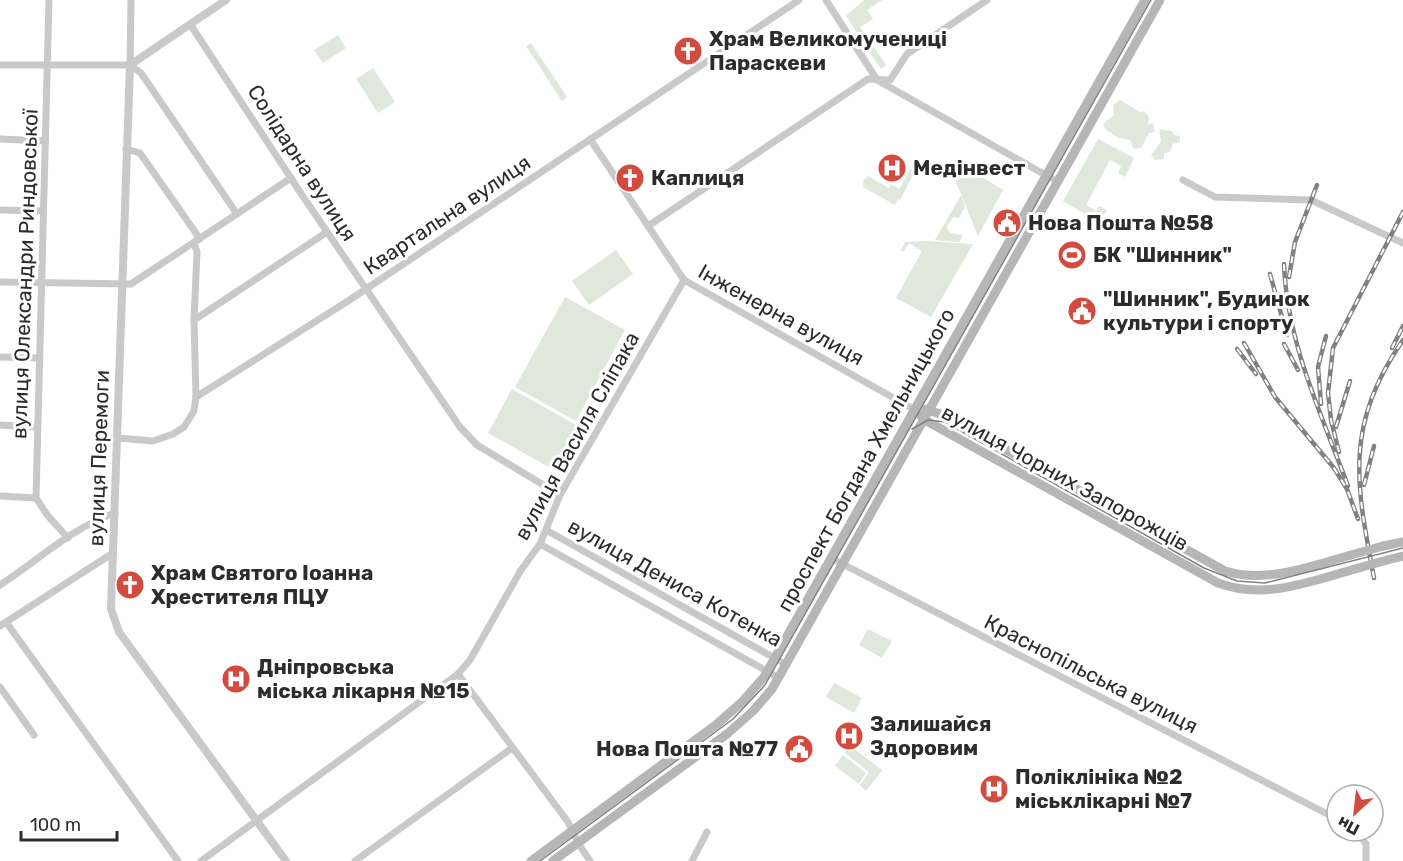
<svg xmlns="http://www.w3.org/2000/svg" width="1403" height="861" viewBox="0 0 1403 861" font-family="Rubik,sans-serif">
<style>
.green{fill:#dfe8da}
.lines{fill:none;stroke-linecap:round;stroke-linejoin:round}
.minor{stroke:#c9c9c9;stroke-width:7}
.tertiary{stroke:#c9c9c9;stroke-width:8}
.secondary{stroke:#b6b6b6;stroke-width:9}
.tram{stroke:#818181;stroke-width:1.5}
.rail-casing{stroke:#818181;stroke-width:4.5}
.rail{stroke:#fff;stroke-width:2;stroke-dasharray:7;stroke-linecap:butt}
.secondary-bridge{stroke:#b6b6b6;stroke-width:9}
.labels{text-anchor:middle;stroke-width:6;stroke-linejoin:round;paint-order:stroke}
.poi-label{font-size:21px;font-weight:bold;fill:#2c2c2c;stroke:#fff;text-anchor:start}
.street-label{font-size:21px;fill:#2c2c2c;stroke:#fff}
</style>
<rect width="100%" height="100%" fill="#fff"/>
<g class="green">
<path d="M864,0H882L867,10L873,19L860,27L886,65L881,69L846,16Z"/>
<path d="M338,35L346,48L323,63L314,50Z"/>
<path d="M531,43L567,97L562,101L526,46Z"/>
<path d="M373,68L395,102L378,113L356,79Z"/>
<path d="M1120,100L1140,112L1144,111L1149,117L1148,125L1153,123L1155,132L1149,133L1141,148L1134,149L1130,140L1119,138L1106,130L1103,124L1114,115L1113,105Z"/>
<path d="M1159,129L1172,131L1174,135L1180,136V142L1173,144L1170,152L1164,153V159L1155,160L1151,155L1161,142Z"/>
<path d="M1098,139L1134,158L1125,177L1118,173L1121,166L1110,160L1086,205L1096,211L1099,206L1107,210L1102,218L1097,221L1063,201Z"/>
<path d="M922,158L900,200L898,199L895,205L863,187V181L868,176L889,188L891,184L899,189L911,168L917,166Z"/>
<path d="M952,162L962,165L1003,190L978,236L949,165Z"/>
<path d="M961,195L965,207L959,218L953,217L946,228L951,233L963,235L959,242L935,240Z"/>
<path d="M927,241L973,244L931,317L896,298L922,251L909,243L903,252L901,250L905,242Z"/>
<path d="M616,250L633,274L589,305L572,281Z"/>
<path d="M565,297L625,330L576,421L515,387Z"/>
<path d="M512,389L578,426L554,470L488,433Z"/>
<path d="M868,629L892,641L882,658L859,645Z"/>
<path d="M834,683L862,698L854,713L826,697Z"/>
<path d="M850,746L882,770L866,791L860,785L869,772L845,753Z"/>
<path d="M843,755L866,773L859,784L835,766Z"/>
</g>
<g class="lines">
<g class="minor">
<path d="M49,0L36,498L48,516L68,538"/>
<path d="M826,0L877,80L1058,182"/>
<path d="M190,24L302,195L460,427L477,445L560,495"/>
<path d="M0,65H130"/>
<path d="M130,65L141,73L237,214"/>
<path d="M130,65L131,0"/>
<path d="M0,139L45,141"/>
<path d="M590,139L684,280L915,410"/>
<path d="M126,149L140,153L200,239"/>
<path d="M1183,180L1215,197L1311,200L1403,243"/>
<path d="M0,210L43,211"/>
<path d="M648,226L868,79L890,80L907,54L987,0"/>
<path d="M0,282L131,284L291,178"/>
<path d="M194,320L327,232"/>
<path d="M0,357L39,358"/>
<path d="M196,397L348,301L799,0"/>
<path d="M0,425L37,427"/>
<path d="M118,438L153,441L173,434L184,427L194,411L196,397L194,320L197,252L194,243"/>
<path d="M0,496L36,498"/>
<path d="M546,530L787,665"/>
<path d="M540,544L779,678"/>
<path d="M831,558L1337,819"/>
<path d="M0,585C37,561 73,527 115,513"/>
<path d="M6,622L178,861"/>
<path d="M0,626L113,553"/>
<path d="M458,674L568,822L578,843L590,861"/>
<path d="M0,687L34,735"/>
<path d="M1357,831L1366,844V861"/>
<path d="M201,861L458,674L470,660L521,570L540,544L560,495L684,280"/>
<path d="M355,861L512,748"/>
<path d="M692,861L707,832"/>
</g>
<path class="tertiary" d="M226,0L130,65L111,609L119,632L286,861"/>
<g class="secondary">
<path d="M926,409L945,416L1225,571C1266,584 1311,566 1351,555"/>
<path d="M915,410L925,420L1218,583C1264,600 1309,582 1355,569"/>
<path d="M1383,546L1403,542"/>
<path d="M1387,560L1403,556"/>
<path d="M531,861L717,724L742,702L764,677L1145,0"/>
<path d="M553,861L727,734L753,711L772,689L1160,0"/>
</g>
<g class="tram">
<path d="M912,429L928,420L945,422L1204,568L1237,581L1265,583L1403,548"/>
<path d="M540,861L733,719L765,685L1151,0"/>
</g>
<g class="rail-casing">
<g id="rail">
<path d="M1284,264C1287,343 1321,413 1348,486"/>
<path d="M1270,274L1287,335"/>
<path d="M1289,277L1295,242L1317,185"/>
<path d="M1244,343L1275,397L1334,468L1347,489L1358,519"/>
<path d="M1284,344L1298,370"/>
<path d="M1392,348L1403,326"/>
<path d="M1237,349L1256,374"/>
<path d="M1321,404L1318,367L1326,336"/>
<path d="M1336,427L1350,381"/>
<path d="M1339,452L1331,420L1328,393L1333,348L1403,212"/>
<path d="M1364,485L1374,446"/>
<path d="M1374,578C1356,483 1344,426 1403,340"/>
</g>
</g>
<use href="#rail" class="rail"/>
<g class="secondary-bridge">
<path d="M1351,555L1383,546"/>
<path d="M1355,569L1387,560"/>
</g>
</g>
<defs>
<g id="church-disc" transform="scale(1.5)"><circle r="9.5" fill="#d24b3e" stroke="#fff"/><path d="M-1.2-6h2.4v3.5h3.3v2.4h-3.3V6h-2.4V-.1h-3.3v-2.4h3.3Z" fill="#fff"/></g>
<g id="hospital-disc" transform="scale(1.5)"><circle r="9.5" fill="#d24b3e" stroke="#fff"/><path d="M-5-5h3v3.5h4V-5h3V5h-3V1.5h-4V5h-3Z" fill="#fff"/></g>
<g id="civic-disc" transform="scale(1.5)"><circle r="9.5" fill="#d24b3e" stroke="#fff"/><path d="M-.6-6.5H3V-4.5H.6V-3L4-1V1h2V6H-6V1h2V-1L-.6-3ZM-1.2 2.5V6h2.4V2.5Z" fill="#fff"/></g>
<g id="stadium-disc" transform="scale(1.5)"><circle r="9.5" fill="#d24b3e" stroke="#fff"/><path d="M0-5a6.5 5 0 1 0 0 10a6.5 5 0 1 0 0-10ZM-3.5-1.8h7v3.6h-7Z" fill="#fff"/></g>
</defs>
<g fill-rule="evenodd">
<use href="#church-disc" x="688" y="51"/>
<use href="#hospital-disc" x="892" y="168"/>
<use href="#church-disc" x="630" y="178"/>
<use href="#civic-disc" x="1007" y="223"/>
<use href="#stadium-disc" x="1072" y="255"/>
<use href="#civic-disc" x="1082" y="311"/>
<use href="#church-disc" x="130" y="585"/>
<use href="#hospital-disc" x="236" y="679"/>
<use href="#hospital-disc" x="849" y="736"/>
<use href="#civic-disc" x="799" y="749"/>
<use href="#hospital-disc" x="994" y="789"/>
</g>
<g class="labels">
<g class="poi-label">
<text x="709" y="46">Храм Великомучениці<tspan x="709" dy="24">Параскеви</tspan></text>
<text x="913" y="175">Медінвест</text>
<text x="651" y="185">Каплиця</text>
<text x="1028" y="230">Нова Пошта №58</text>
<text x="1093" y="262">БК "Шинник"</text>
<text x="1103" y="306">"Шинник", Будинок<tspan x="1103" dy="24">культури і спорту</tspan></text>
<text x="151" y="580">Храм Святого Іоанна<tspan x="151" dy="24">Хрестителя ПЦУ</tspan></text>
<text x="257" y="674">Дніпровська<tspan x="257" dy="24">міська лікарня №15</tspan></text>
<text x="870" y="731">Залишайся<tspan x="870" dy="24">Здоровим</tspan></text>
<text x="778" y="756" text-anchor="end">Нова Пошта №77</text>
<text x="1015" y="784">Поліклініка №2<tspan x="1015" dy="24">міськлікарні №7</tspan></text>
</g>
<g class="street-label">
<text transform="translate(302 163) rotate(57)" y="7">Солідарна вулиця</text>
<text transform="translate(447 215) rotate(-34)" y="7">Квартальна вулиця</text>
<text transform="translate(25 274) rotate(-88)" y="7">вулиця Олександри Риндовської</text>
<text transform="translate(781 315) rotate(29)" y="7">Інженерна вулиця</text>
<text transform="translate(577 436) rotate(-61)" y="7">вулиця Василя Сліпака</text>
<text transform="translate(99 458) rotate(-88)" y="7">вулиця Перемоги</text>
<text transform="translate(866 460) rotate(-61)" y="7">проспект Богдана Хмельницького</text>
<text transform="translate(1065 478) rotate(29)" y="7">вулиця Чорних Запорожців</text>
<text transform="translate(675 583) rotate(29)" y="7">вулиця Дениса Котенка</text>
<text transform="translate(1091 674) rotate(27)" y="7">Краснопільська вулиця</text>
</g>
</g>
<g transform="translate(1355 813) rotate(207)"><circle r="28" fill="#ffffff" stroke="#ababab" stroke-width="1.5"/>
<path d="M0-4.5L10 22L0 15L-10 22Z" fill="#d24b3e"/>
<text y="-9" font-size="16" font-weight="bold" text-anchor="middle" fill="#2c2c2c">Пн</text>
</g>
<path d="M21 831v9h96v-9" fill="none" stroke="#2c2c2c" stroke-width="3"/>
<text x="30" y="831" font-size="18" fill="#2c2c2c" stroke="#ffffff" stroke-width="4.5" paint-order="stroke">100 m</text>
</svg>
